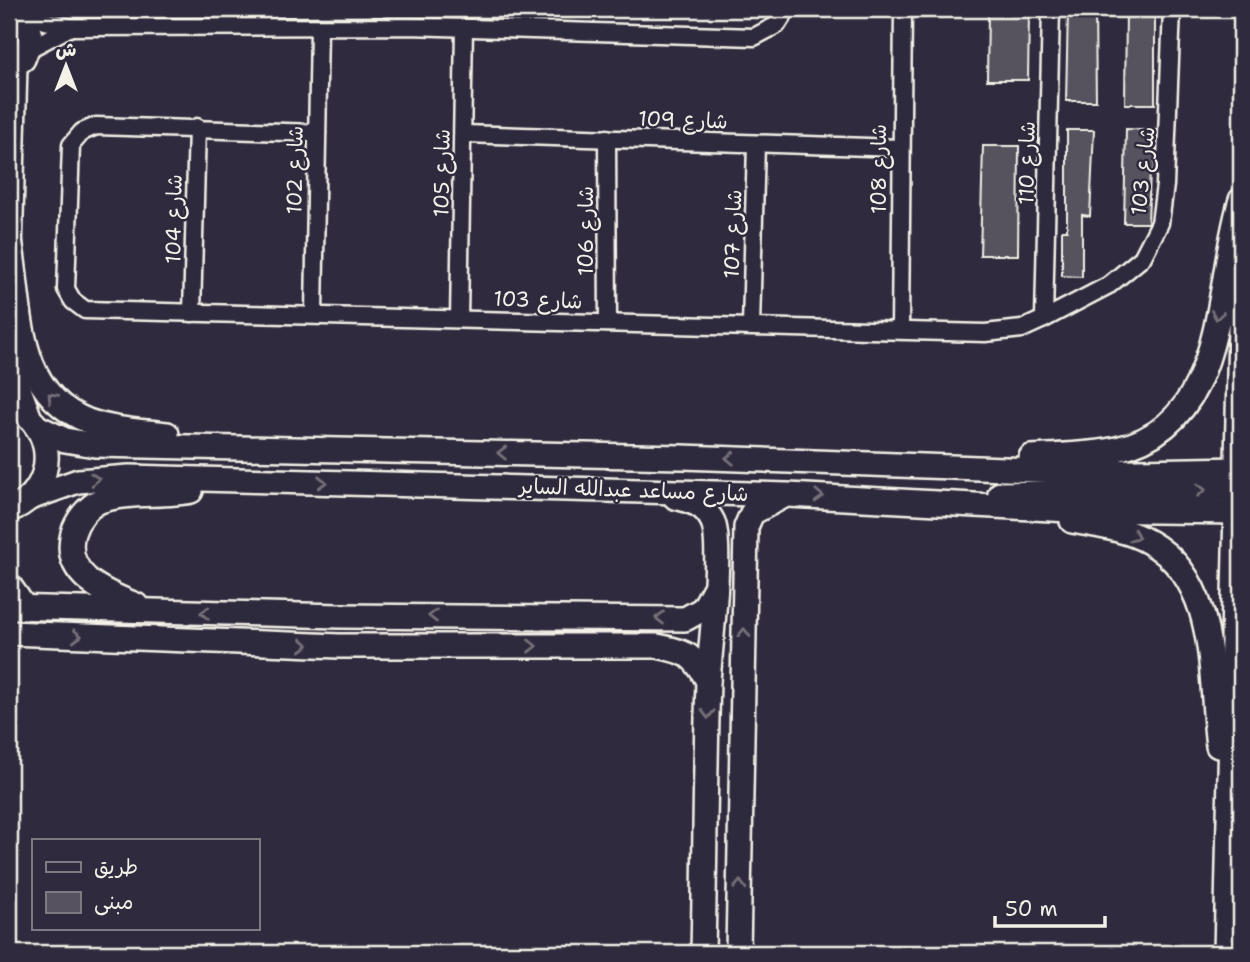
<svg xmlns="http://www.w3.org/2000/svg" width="1250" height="962" viewBox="0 0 1250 962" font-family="'Shantell Sans','Playpen Sans Arabic',sans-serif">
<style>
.building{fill:#56525f;stroke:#f4f1e8;stroke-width:2}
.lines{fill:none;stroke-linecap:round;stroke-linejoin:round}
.street-casing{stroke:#f4f1e8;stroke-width:21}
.secondary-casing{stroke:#f4f1e8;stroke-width:28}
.street{stroke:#2f2a3d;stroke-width:16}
.secondary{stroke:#2f2a3d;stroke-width:23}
.oneway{stroke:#747079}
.labels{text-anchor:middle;stroke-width:5;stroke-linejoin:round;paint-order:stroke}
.street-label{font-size:21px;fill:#f4f1e8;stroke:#2f2a3d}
</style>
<rect width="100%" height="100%" fill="#2f2a3d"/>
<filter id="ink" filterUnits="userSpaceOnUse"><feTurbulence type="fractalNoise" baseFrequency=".0143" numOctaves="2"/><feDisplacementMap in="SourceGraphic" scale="14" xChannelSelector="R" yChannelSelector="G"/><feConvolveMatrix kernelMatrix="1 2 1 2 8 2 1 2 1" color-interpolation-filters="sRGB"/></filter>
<g filter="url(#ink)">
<g class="building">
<path d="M1068,9H1095L1096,101H1066Z"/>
<path d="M1126,9H1155V104H1125Z"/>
<path d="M988,13H1029L1028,80H987Z"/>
<path d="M1126,129L1156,130L1155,170H1150L1148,223H1124Z"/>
<path d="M1067,130H1094L1090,216L1082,215V277L1062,276V230H1067Z"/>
<path d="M983,146H1019L1018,255H980Z"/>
</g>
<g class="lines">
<g class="street-casing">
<g id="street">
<path d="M23,16L71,27L409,26L754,37L777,25L787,9"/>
<path d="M29,49L69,28"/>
<path d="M317,133L96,126L82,132L71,145L66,289L73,301L85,310L985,333L1022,329L1044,319L1109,285L1142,258L1160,223L1165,185L1172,9"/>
<path d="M464,134L900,148"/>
<path d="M607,138L608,323"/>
<path d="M192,313L197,127"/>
<path d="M314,314L319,28"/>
<path d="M459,319L464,28"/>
<path d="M1044,319L1051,9"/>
<path d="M751,326L756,144"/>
<path d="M900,330L903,9"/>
</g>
</g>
<g class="secondary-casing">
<g id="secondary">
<path d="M9,68L23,59L31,38L23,16L13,9"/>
<path d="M10,240C22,305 13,392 88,421C113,430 141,431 167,434"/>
<path d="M10,255L15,65"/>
<path d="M10,324L13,373L30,419"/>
<path d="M37,427L65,440L95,445L682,457L1087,472L1241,469"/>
<path d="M1031,457C1060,455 1090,455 1117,449C1229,424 1214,286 1241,200"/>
<path d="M1000,494L1241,489"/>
<path d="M675,497C692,501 705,505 713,522C723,547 710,649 708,682C705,772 705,863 703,953"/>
<path d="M30,498L78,481L129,477L788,495L1070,510L1241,512"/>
<path d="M9,510C45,498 58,453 34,423"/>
<path d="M1072,521C1098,526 1126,529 1149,542C1220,582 1209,677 1218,746"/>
<path d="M9,585L25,608"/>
<path d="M136,605C103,592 62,575 73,533C77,520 87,507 100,501C128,491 163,497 191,491"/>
<path d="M9,607L340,616L685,619L703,609L714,589"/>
<path d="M9,633L339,646H657C687,652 693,654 708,681"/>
<path d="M738,953L746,527L752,513L782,497"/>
<path d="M1226,953L1241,283"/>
</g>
</g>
<use href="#street" class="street"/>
<use href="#secondary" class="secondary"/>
</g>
<defs><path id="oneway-chevron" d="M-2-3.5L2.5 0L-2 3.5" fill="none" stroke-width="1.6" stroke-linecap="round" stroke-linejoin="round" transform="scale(1.75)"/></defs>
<g class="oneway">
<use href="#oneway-chevron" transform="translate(1217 315) rotate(99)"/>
<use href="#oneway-chevron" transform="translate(52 397) rotate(-134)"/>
<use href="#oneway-chevron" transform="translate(502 453) rotate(-179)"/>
<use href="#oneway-chevron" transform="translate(730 458) rotate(-178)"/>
<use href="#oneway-chevron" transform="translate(95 479) rotate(-6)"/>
<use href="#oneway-chevron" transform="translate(322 482) rotate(1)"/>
<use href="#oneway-chevron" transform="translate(1201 490) rotate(-1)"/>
<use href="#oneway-chevron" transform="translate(819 496) rotate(3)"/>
<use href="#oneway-chevron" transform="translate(1135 536) rotate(23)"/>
<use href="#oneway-chevron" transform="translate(205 613) rotate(-178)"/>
<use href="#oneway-chevron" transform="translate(433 616) rotate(-180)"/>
<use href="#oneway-chevron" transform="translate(660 618) rotate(-179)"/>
<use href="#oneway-chevron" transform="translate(744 633) rotate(-89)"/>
<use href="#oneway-chevron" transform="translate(77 636) rotate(2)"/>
<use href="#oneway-chevron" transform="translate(304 645) rotate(2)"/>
<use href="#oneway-chevron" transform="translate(532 646)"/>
<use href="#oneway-chevron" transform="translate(708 714) rotate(91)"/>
<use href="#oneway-chevron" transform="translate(740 885) rotate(-88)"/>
</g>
</g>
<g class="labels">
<g class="street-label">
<text transform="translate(683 120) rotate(2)" y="7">شارع 109</text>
<text transform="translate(1027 163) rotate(-89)" y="7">شارع 110</text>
<text transform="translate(879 169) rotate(-90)" y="7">شارع 108</text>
<text transform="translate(295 170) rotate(-89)" y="7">شارع 102</text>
<text transform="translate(1143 171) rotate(-84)" y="7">شارع 103</text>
<text transform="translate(442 173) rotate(-89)" y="7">شارع 105</text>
<text transform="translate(174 219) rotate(-89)" y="7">شارع 104</text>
<text transform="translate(586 231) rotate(-90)" y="7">شارع 106</text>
<text transform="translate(733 234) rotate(-88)" y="7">شارع 107</text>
<text transform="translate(538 300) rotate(2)" y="7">شارع 103</text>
<text transform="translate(634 490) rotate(2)" y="7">شارع مساعد عبدالله الساير</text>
</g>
</g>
<rect width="1250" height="962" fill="none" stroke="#2f2a3d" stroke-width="35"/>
<rect x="18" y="18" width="1215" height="927" fill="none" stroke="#f4f1e8" stroke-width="2.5" filter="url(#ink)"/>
<rect x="32" y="839" width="228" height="91" fill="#2f2a3d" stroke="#7e7a81" stroke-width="2"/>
<rect x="46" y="862" width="35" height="10" fill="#2f2a3d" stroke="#7e7a81" stroke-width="2"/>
<text x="94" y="874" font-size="21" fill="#f4f1e8">طريق</text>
<rect x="46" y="892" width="35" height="21" fill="#56525f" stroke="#7e7a81" stroke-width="2"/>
<text x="94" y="909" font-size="21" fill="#f4f1e8">مبنى</text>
<g transform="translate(66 66)" stroke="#2f2a3d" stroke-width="5" paint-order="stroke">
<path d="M0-5L12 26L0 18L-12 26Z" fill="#f4f1e8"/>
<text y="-10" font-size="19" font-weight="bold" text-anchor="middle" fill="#f4f1e8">ش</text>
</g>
<path d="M995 916v10h110v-10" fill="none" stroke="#f4f1e8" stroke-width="3.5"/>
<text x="1005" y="916" font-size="21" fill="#f4f1e8" stroke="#2f2a3d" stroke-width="5" paint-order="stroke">50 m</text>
</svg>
